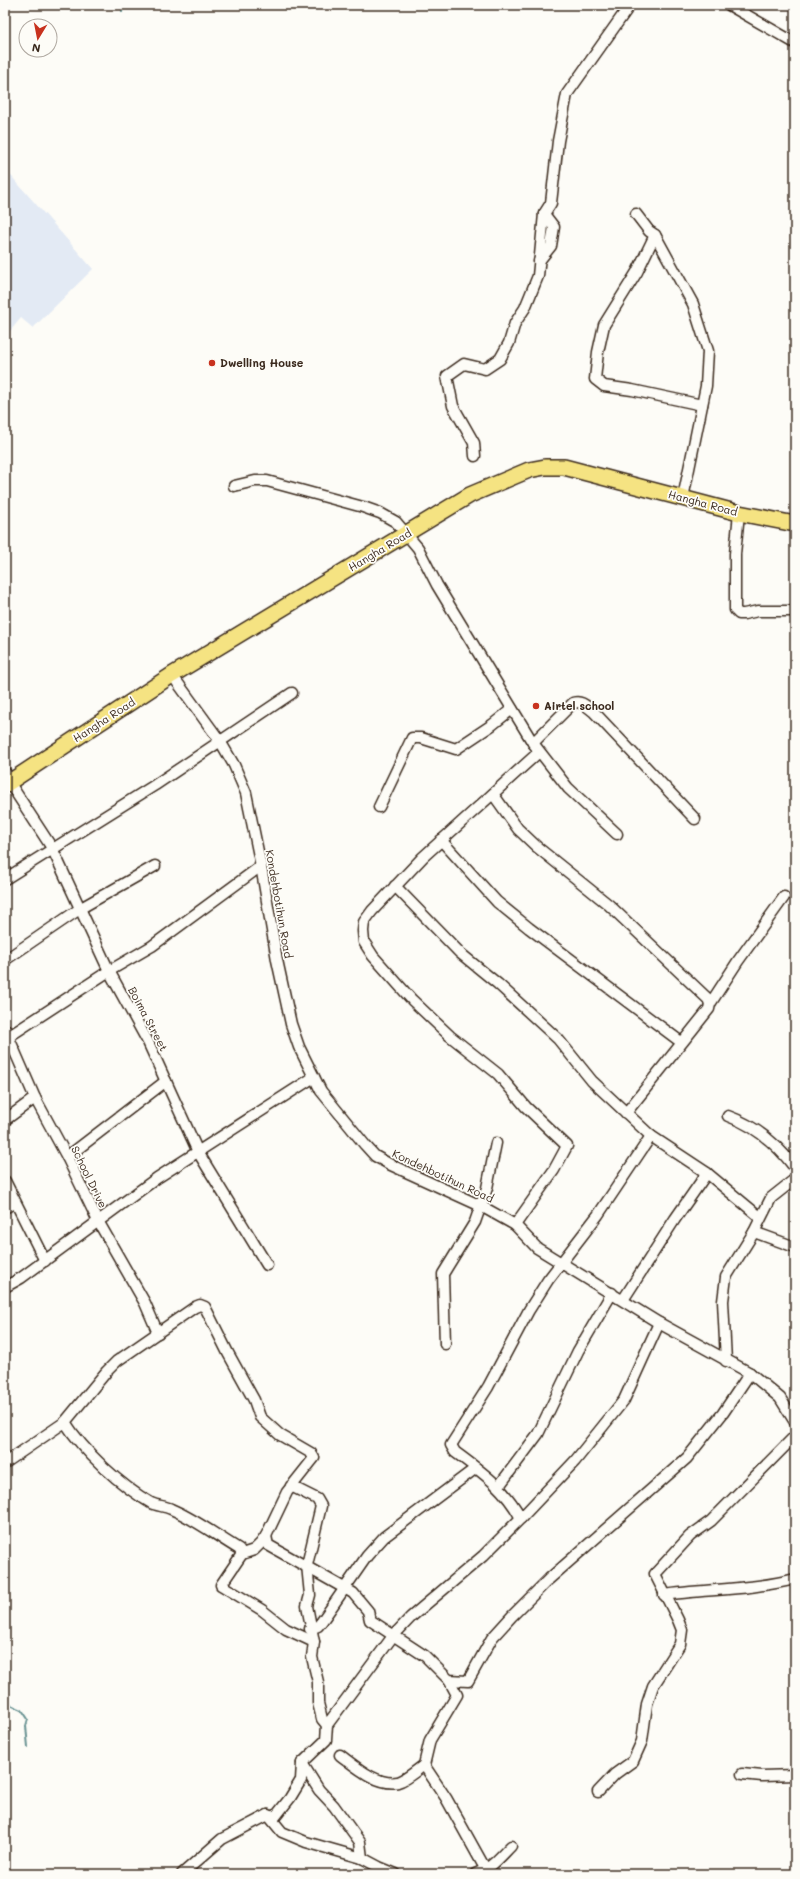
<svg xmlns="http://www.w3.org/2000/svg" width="800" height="1879" viewBox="0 0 800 1879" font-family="Mali,sans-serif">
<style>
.built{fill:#e3eaf4}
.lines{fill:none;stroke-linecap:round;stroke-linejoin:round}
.stream{stroke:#679191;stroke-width:2}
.minor-casing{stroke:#3b2a1e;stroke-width:13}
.highway-casing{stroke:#3b2a1e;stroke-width:18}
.minor{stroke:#fdfcf7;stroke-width:10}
.highway{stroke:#f5e382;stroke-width:15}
.poi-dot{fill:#c8321e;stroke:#fdfcf7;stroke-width:1.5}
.labels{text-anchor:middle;stroke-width:3.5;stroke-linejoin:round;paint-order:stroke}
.poi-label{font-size:11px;font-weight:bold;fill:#3b2a1e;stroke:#fdfcf7;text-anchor:start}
.street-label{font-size:11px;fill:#3b2a1e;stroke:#fdfcf7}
</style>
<rect width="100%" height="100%" fill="#fdfcf7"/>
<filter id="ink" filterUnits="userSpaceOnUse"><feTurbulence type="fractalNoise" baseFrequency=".025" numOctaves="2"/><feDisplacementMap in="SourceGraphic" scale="8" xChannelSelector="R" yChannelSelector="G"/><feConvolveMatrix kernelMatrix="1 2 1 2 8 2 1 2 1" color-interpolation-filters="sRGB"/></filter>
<g filter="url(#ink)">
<path class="built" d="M5,169L93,269L33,328L21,318L5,337Z"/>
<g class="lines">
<g class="stream">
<path d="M122,12L123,5"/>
<path d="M5,1705L8,1704L22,1710L28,1719L26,1726L28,1747"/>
</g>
<g class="minor-casing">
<g id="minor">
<path d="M729,5L795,43"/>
<path d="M636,214L649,231L655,235L693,304L708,351L706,386L683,498"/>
<path d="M655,235L637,272L604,325L598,352L595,379L604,386L632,390L702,405"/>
<path d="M539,261L551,246L554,227L544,214"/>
<path d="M475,456L474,443L453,406L447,376L464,364L485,369L500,359L509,343L515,323L525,308L538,276L544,214L551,203L558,141L567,94L630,5"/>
<path d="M234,486L255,481H267L363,507L380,513L396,522L418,548L437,585L533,743L568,788L617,834"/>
<path d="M739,513L735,554V610L739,614H744L758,611H795"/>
<path d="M172,675L220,741L234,765L246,793L261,866L277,960L291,1024L299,1047L321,1091L365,1145L375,1156L391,1165L481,1206L515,1225L537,1248L659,1323L750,1373L780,1398L795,1422"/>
<path d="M533,743L573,703C582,700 587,707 594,712L695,819"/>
<path d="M5,772L9,782L52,848L109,971L148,1042L198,1152L267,1265"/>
<path d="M493,794L518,829L537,847L609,905L708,999L710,1004"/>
<path d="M379,807L412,738H421L456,749L492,725L512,709"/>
<path d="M441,840L497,902L529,928L681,1042"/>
<path d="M5,879L155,785L292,693"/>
<path d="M395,886L460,953L498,984L558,1039L592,1081L651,1136L707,1173L760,1217"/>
<path d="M5,960L81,908L155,866"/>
<path d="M5,1029L35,1098L67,1157L98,1221L145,1303L158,1333"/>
<path d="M5,1039L109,971L152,946L261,866"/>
<path d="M626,1113L709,1009L710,1004L738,961L784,897"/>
<path d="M728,1116C756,1126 777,1144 795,1168"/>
<path d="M5,1120L35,1098"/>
<path d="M67,1157L166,1081"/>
<path d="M5,1181L45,1261"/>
<path d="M5,1208L15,1202"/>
<path d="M515,1225L554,1170L567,1146L526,1107L498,1074L450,1036L412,1000L373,956L364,942L363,931L364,922L372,911L423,857L539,752"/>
<path d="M754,1232L795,1247"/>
<path d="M5,1287L21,1278L157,1178L314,1077"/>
<path d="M623,1300L675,1219L707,1173"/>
<path d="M445,1344L443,1274L475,1222L487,1188L496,1143"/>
<path d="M726,1361L723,1301L726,1277L754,1232L771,1198L795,1179"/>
<path d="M65,1422C84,1452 121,1486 151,1503C157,1506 165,1506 171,1509C195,1519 217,1536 239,1549L242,1554"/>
<path d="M5,1463L65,1422L107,1371L117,1361L195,1307L200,1305L205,1307L228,1353L254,1400L260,1417L280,1435L311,1453L314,1458L287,1492L266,1536L261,1543L254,1550L242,1554L221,1585L262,1610L286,1629L314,1642"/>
<path d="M291,1486L317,1499L321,1506L307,1565L310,1595L307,1606L314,1642L312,1657L318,1682V1703L322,1719L327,1725"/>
<path d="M499,1486L538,1434L578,1351L612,1293"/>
<path d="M521,1518C504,1487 483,1473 455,1452L451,1445L488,1387L529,1310L548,1280L598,1215L651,1136"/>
<path d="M266,1536L268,1545L353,1593L368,1611L370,1620L425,1656L449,1680L468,1681L492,1638L512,1616L549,1579L687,1458L723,1413L750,1373"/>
<path d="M664,1595C708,1589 751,1590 795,1579"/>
<path d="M310,1629L318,1626L322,1621L367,1556L384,1537L476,1468"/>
<path d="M340,1755C355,1766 377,1786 398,1782C406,1780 417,1770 424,1765L430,1740L457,1695L449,1680"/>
<path d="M302,1763L319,1790L334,1806L360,1842L362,1858L379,1867L396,1874"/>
<path d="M424,1765L446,1798L486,1870"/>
<path d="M742,1774L762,1776L795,1775"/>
<path d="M598,1792L615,1774L633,1761L642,1741L647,1704L653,1686L680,1644L682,1630L678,1620L655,1574L690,1536L711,1521L795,1436"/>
<path d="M268,1815L282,1832L306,1842L362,1858"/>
<path d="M182,1874L222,1839L268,1815L275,1817L290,1798L301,1780L302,1763L326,1740L327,1725L393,1636L411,1617L483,1556L521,1518L575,1461L624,1400L659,1323"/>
<path d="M475,1874C491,1869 499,1858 511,1846"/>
</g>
</g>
<g class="highway-casing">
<path id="highway" d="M5,785L172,675L470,495L529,470L545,467H564L739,513L795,524"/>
</g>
<use href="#minor" class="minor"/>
<use href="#highway" class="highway"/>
</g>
</g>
<g class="poi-dot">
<circle cx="212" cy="363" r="4"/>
<circle cx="536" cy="706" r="4"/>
</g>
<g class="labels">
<g class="poi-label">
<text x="220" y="367">Dwelling House</text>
<text x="544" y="710">Airtel school</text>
</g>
<g class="street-label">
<text transform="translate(703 503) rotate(15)" y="4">Hangha Road</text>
<text transform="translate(380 550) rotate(-31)" y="4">Hangha Road</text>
<text transform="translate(104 720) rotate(-33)" y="4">Hangha Road</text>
<text transform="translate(279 904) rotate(80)" y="4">Kondehbotihun Road</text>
<text transform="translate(148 1019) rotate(62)" y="4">Boima Street</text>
<text transform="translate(443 1176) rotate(25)" y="4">Kondehbotihun Road</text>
<text transform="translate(89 1177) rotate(64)" y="4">School Drive</text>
</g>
</g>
<rect width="800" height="1879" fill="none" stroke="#fdfcf7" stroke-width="20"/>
<rect x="10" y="10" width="780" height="1859" fill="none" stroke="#3b2a1e" stroke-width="1.5" filter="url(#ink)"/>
<g transform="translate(38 38) rotate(190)"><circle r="19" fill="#fdfcf7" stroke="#afa8a0"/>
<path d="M0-3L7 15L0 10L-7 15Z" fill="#c8321e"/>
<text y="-6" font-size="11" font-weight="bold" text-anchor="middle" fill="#3b2a1e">N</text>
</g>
</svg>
